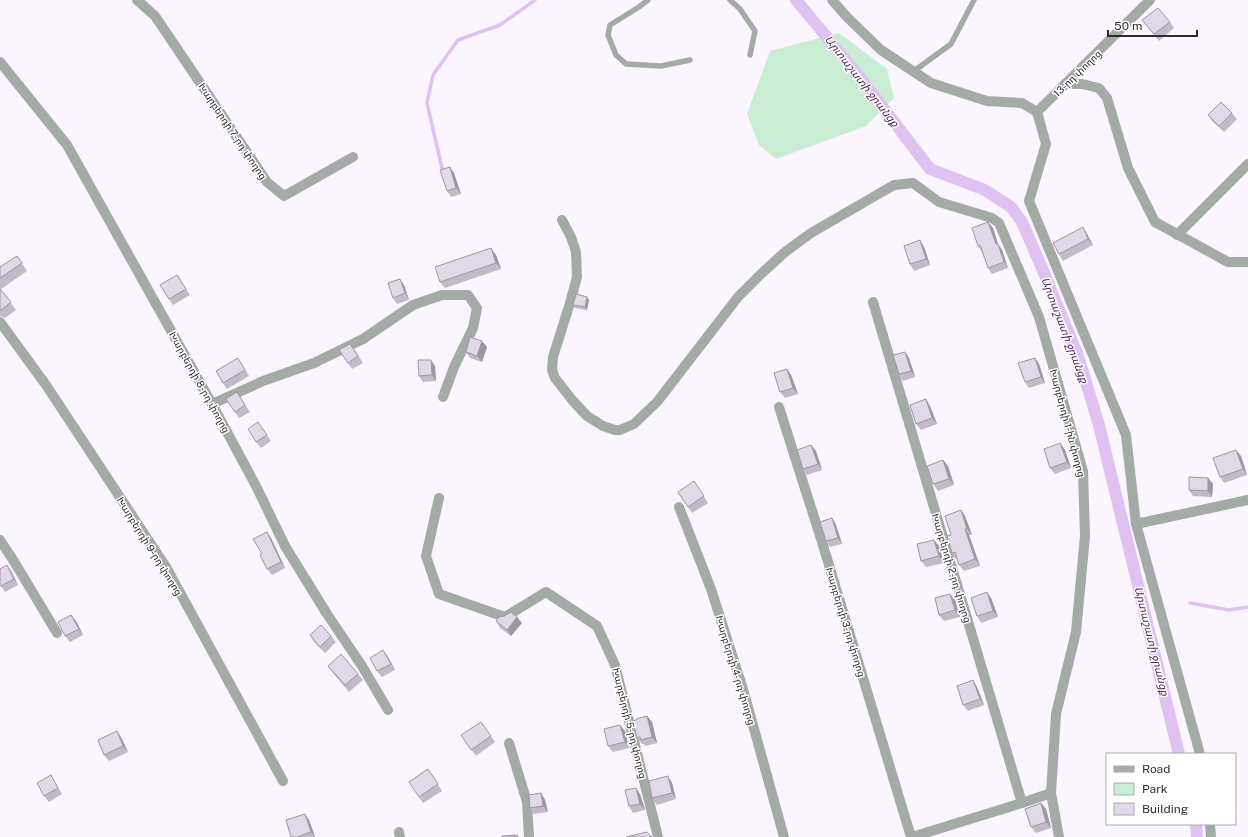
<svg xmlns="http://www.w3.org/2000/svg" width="1248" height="837" viewBox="0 0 1248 837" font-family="'Public Sans','Noto Sans Armenian',sans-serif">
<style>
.green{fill:#c9edd3}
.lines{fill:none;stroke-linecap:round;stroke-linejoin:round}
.stream{stroke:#dec2f2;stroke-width:3.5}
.canal{stroke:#dec2f2;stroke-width:12}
.service{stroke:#a4aaa5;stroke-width:5.5}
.minor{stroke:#a4aaa5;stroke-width:10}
.wall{fill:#c2bac8}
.shaded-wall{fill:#9e97a2}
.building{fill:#e1d8e8;stroke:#9e97a2}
.labels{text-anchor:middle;stroke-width:3;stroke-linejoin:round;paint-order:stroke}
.street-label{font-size:10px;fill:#2f2b31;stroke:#fff}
.water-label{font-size:11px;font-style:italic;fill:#4a265f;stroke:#fff}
</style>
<rect width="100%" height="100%" fill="#fbf5ff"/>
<path class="green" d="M839,33L887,69L894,98L866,126L776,159L759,145L747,114L770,51Z"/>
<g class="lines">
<g class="stream">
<path d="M442,168L427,103L433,75L458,40L500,25L535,0"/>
<path d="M1190,603L1229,610L1248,607"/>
</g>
<g class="canal">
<path d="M796,0L855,71L930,169L985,190L1011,207L1022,222L1044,273L1078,356L1099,425L1179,754"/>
<path d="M1196,824L1197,837"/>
</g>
<g class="service">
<path d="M648,0L639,7L610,25L608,35L616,55L626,64L661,66L690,60"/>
<path d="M730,0L740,9L755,31L750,55"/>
<path d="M914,71L951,44L974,0"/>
</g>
<g class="minor">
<path d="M137,0L155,16L267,182L284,196L353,157"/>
<path d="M832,0L847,17L881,50L931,83L987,101L1022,103L1037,112L1046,144L1029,201L1126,435L1136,524L1200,754"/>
<path d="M0,62L67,145L212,404L257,488L285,546L327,614L362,666L388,710"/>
<path d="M1065,84H1082L1099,88L1107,98L1128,168L1155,222L1228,262H1248"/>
<path d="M1037,112L1150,0"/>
<path d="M562,220L571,237L576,252L577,277L570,303L553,357L552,370L555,378L573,401L587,416L603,426L615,430H620L634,424L657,402L738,297L761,274L785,252L811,233L894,185L913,183L939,202L992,218L999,223L1039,317L1083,471L1085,536L1076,632L1056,714L1051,793L1059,837"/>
<path d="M1177,235L1248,164"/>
<path d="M873,302L1022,803L1051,793"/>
<path d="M0,322L46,385L166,567L283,781"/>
<path d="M212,404L263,381L314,363L363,339L413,305L442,295H468L477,308L473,328L454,367L443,397"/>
<path d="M779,407L822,542L911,837"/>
<path d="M439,498L426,556L439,594L505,617L546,592L597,626L615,665L658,837"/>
<path d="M679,507L711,589L743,689L784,837"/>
<path d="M1136,524L1248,500"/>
<path d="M0,540L15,563L57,633"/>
<path d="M509,743L527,802L529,837"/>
<path d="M1210,824L1211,837"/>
<path d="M399,832L400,837"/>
<path d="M912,837L1022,803"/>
</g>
</g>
<g class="wall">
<path d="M1142,20L1170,22L1174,28L1159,41Z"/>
<path d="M1232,113L1237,119L1224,132L1212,121L1208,115Z"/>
<path d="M454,173L461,194L451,197L447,191Z"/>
<path d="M988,222L993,228L998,244L1002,250L1008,268L992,274L988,268L982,252L978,246Z"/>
<path d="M1087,234L1093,245L1063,261L1059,254Z"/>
<path d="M920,240L924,247L930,265L914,271L910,264Z"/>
<path d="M496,255L501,269L445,288L440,282Z"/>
<path d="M17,256L27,271L1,289L16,310L5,318L0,316V267Z"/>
<path d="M177,275L190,295L173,305L169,299Z"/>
<path d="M404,285L409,300L397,304L393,298Z"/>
<path d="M587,297L589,300L587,310L575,308L573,305Z"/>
<path d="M487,347L482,362L470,358L466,352Z"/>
<path d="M355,350L363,363L352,369L348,363Z"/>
<path d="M905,352L909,358L915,377L903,381L899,374Z"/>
<path d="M1035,358L1039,364L1045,383L1029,388L1025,382Z"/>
<path d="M242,364L249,376L227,389L223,383Z"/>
<path d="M435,366L436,381L423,382L419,376Z"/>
<path d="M787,369L791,375L798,394L785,398L780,392Z"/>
<path d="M241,399L250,412L239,418L235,412Z"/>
<path d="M930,406L937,424L921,430L916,424Z"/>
<path d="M258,422L271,441L261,448L256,442Z"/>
<path d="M1060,443L1065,450L1071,468L1055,474L1050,468Z"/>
<path d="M811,445L816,451L822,470L807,475L803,469Z"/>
<path d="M1241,456L1247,475L1224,483L1220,477Z"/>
<path d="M943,460L948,466L954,485L938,491L933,484Z"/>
<path d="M1208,478L1213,484L1212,497L1193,496L1189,490Z"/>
<path d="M694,481L708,503L692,513L688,507Z"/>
<path d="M961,510L965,516L972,535H969L980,566L964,571L959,565L957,559H956L952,553L951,535Z"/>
<path d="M832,518L836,525L842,544L830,547L826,541Z"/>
<path d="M271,538L285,568L272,575L267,569L262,554Z"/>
<path d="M939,546L944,563L926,567L921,561Z"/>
<path d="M11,571L18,585L5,592L0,585Z"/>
<path d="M991,598L998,617L981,623L977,616Z"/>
<path d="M955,600L960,617L944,621L939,615Z"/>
<path d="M71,615L76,621L83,635L70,642L65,636Z"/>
<path d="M496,621L522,623L511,636L500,628Z"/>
<path d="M310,635L331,636L336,642L325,653L314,642Z"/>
<path d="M383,650L388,657L395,670L382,677L377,671Z"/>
<path d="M328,666L358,674L363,680L349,692L332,672Z"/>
<path d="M977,687L984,705L968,711L963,705Z"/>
<path d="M647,716L652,722L657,743L645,746L644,744H642L637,738L636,720Z"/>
<path d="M481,722L495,742L476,756L461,735Z"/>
<path d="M625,731L629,748L613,752L608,746Z"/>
<path d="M121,737L128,752L109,761L104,755Z"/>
<path d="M428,769L442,791L423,803L409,782Z"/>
<path d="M55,782L62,794L49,802L44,796Z"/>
<path d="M672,783L676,799L657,805L652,798Z"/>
<path d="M541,793L545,800L548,812L534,814L530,808Z"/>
<path d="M640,794L645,810L633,813L629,806Z"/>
<path d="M1041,803L1046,809L1051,828L1036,833L1031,827Z"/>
<path d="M309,820L315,837H291Z"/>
</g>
<g class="shaded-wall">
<path d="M450,167L454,173L461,194L456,188Z"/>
<path d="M988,222L993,228L998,244L1002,250L1008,268L1004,262L996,244Z"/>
<path d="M1083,227L1087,234L1093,245L1088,239Z"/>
<path d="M920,240L924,247L930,265L926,259Z"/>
<path d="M491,248L496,255L501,269L496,263Z"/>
<path d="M400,279L404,285L409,300L405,293Z"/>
<path d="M587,297L589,300L587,310L585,307Z"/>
<path d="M482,341L487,347L482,362L477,356Z"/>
<path d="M905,352L909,358L915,377L911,371Z"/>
<path d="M1035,358L1039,364L1045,383L1041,377Z"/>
<path d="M431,360L435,366L436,381L432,375Z"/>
<path d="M787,369L791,375L798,394L793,388Z"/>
<path d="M926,399L930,406L937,424L932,418Z"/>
<path d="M1060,443L1065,450L1071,468L1067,462Z"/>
<path d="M811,445L816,451L822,470L818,464Z"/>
<path d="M1236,450L1241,456L1247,475L1243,469Z"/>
<path d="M943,460L948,466L954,485L949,479Z"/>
<path d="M1208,478L1213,484L1212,497L1208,491Z"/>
<path d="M961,510L965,516L972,535L967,529Z"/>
<path d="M832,518L836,525L842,544L838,538Z"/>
<path d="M965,529L969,535L980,566L975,559Z"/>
<path d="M267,532L271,538L285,568L281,562Z"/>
<path d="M934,540L939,546L944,563L939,556Z"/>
<path d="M7,565L11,571L18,585L14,579Z"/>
<path d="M987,592L991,598L998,617L993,611Z"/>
<path d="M950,594L955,600L960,617L955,610Z"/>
<path d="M71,615L76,621L83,635L79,629Z"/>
<path d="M517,617L522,623L511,636L507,630Z"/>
<path d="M383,650L388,657L395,670L391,664Z"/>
<path d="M973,680L977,687L984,705L980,699Z"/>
<path d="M647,716L652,722L657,743L652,737Z"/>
<path d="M620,725L625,731L629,748L625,742Z"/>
<path d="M117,731L121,737L128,752L123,746Z"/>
<path d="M668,776L672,783L676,799L672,793Z"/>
<path d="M636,788L640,794L645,810L640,804Z"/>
<path d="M541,793L545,800L548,812L543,806Z"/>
<path d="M1041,803L1046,809L1051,828L1046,822Z"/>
<path d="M305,814L309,820L315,837L311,832Z"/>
</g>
<g class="building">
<path d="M1158,8L1170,22L1154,34L1142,20Z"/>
<path d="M1221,102L1232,113L1219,126L1208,115Z"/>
<path d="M450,167L456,188L447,191L440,170Z"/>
<path d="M988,222L996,244H998L1004,262L988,268L980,245L978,246L972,228Z"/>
<path d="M1083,227L1088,239L1059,254L1053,243Z"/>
<path d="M920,240L926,259L910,264L904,246Z"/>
<path d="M491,248L496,263L440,282L435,267Z"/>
<path d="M17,256L22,263L0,278V267Z"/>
<path d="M177,275L186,289L169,299L160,285Z"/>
<path d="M400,279L405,293L393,298L388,283Z"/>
<path d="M0,289L11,302L0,311Z"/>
<path d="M576,294L587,297L585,307L573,305Z"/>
<path d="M470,337L482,341L477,356L466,352Z"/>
<path d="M350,344L358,356L348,363L339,350Z"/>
<path d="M905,352L911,371L899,374L893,355Z"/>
<path d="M238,358L245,370L223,383L216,371Z"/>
<path d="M1035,358L1041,377L1025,382L1018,363Z"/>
<path d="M418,360H431L432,375L419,376Z"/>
<path d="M787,369L793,388L780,392L774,373Z"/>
<path d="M237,392L245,405L235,412L226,399Z"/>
<path d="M926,399L932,418L916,424L910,405Z"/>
<path d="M258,422L267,435L256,442L248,429Z"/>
<path d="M1060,443L1067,462L1050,468L1044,449Z"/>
<path d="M811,445L818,464L803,469L797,450Z"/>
<path d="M1236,450L1243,469L1220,477L1213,458Z"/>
<path d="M943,460L949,479L933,484L927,466Z"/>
<path d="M1189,477L1208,478V491L1189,490Z"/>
<path d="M694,481L704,496L688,507L678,492Z"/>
<path d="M961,510L967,529H965L975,559L959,565L955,552L952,553L947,536L951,535L945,516Z"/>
<path d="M832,518L838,538L826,541L820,522Z"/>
<path d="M267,532L281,562L267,569L260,555L262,554L253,539Z"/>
<path d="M934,540L939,556L921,561L917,544Z"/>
<path d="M7,565L14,579L1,586L0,585V569Z"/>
<path d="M987,592L993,611L977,616L971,598Z"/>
<path d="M950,594L955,610L939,615L935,598Z"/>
<path d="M511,612L517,617L507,630L496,621L499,617L504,616Z"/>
<path d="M71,615L79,629L65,636L58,622Z"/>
<path d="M321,625L331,636L320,647L310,635Z"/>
<path d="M383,650L391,664L377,671L370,658Z"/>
<path d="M341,654L358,674L345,685L328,666Z"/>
<path d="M973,680L980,699L963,705L957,686Z"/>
<path d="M647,716L652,737L641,740L640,737L637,738L633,721L636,720V719Z"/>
<path d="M481,722L491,736L471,750L461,735Z"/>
<path d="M620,725L625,742L608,746L604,729Z"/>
<path d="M117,731L123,746L104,755L98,740Z"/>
<path d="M428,769L438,784L419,797L409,782Z"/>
<path d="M51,775L58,788L44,796L37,783Z"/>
<path d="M668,776L672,793L652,798L649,781Z"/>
<path d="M636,788L640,804L629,806L625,790Z"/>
<path d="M541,793L543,806L530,808L529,795Z"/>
<path d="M1041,803L1046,822L1031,827L1025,809Z"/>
<path d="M305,814L311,832L297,837H291L286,820Z"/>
<path d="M647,832L652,837H626Z"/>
<path d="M517,835L518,837H502V836Z"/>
</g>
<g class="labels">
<g class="street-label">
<text transform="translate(1077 73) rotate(-44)" y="4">13-րդ փողոց</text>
<text transform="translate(233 131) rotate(56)" y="4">Խարբերդի 7-րդ փողոց</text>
<text transform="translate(200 382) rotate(61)" y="4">Խարբերդի 8-րդ փողոց</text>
<text transform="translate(1068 423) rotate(75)" y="4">Խարբերդի 1-ին փողոց</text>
<text transform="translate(150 546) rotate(58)" y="4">Խարբերդի 9-րդ փողոց</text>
<text transform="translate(952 568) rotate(73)" y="4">Խարբերդի 2-րդ փողոց</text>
<text transform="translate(846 622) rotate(73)" y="4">Խարբերդի 3-րդ փողոց</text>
<text transform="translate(736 670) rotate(73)" y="4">Խարբերդի 4-րդ փողոց</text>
<text transform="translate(630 723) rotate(76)" y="4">Խարբերդի 5-րդ փողոց</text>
</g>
<g class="water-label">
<text transform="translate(862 81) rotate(52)" y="4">Արտաշատի ջրանցք</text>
<text transform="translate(1065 330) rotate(69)" y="4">Արտաշատի ջրանցք</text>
<text transform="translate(1152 641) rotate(76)" y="4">Արտաշատի ջրանցք</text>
</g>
</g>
<rect x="1106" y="753" width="130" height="72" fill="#ffffff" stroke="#acaaad"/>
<rect x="1114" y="766" width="20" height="6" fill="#a4aaa5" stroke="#acaaad"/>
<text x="1142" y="773" font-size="12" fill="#2f2b31">Road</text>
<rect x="1114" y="783" width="20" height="12" fill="#c9edd3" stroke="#acaaad"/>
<text x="1142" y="793" font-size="12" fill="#2f2b31">Park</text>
<rect x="1114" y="803" width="20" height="12" fill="#e1d8e8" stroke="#acaaad"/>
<text x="1142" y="813" font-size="12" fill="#2f2b31">Building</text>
<path d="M1108 30v6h89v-6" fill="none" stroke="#2f2b31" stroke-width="2"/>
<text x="1114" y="30" font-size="12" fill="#2f2b31" stroke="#ffffff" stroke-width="3" paint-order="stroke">50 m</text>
</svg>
